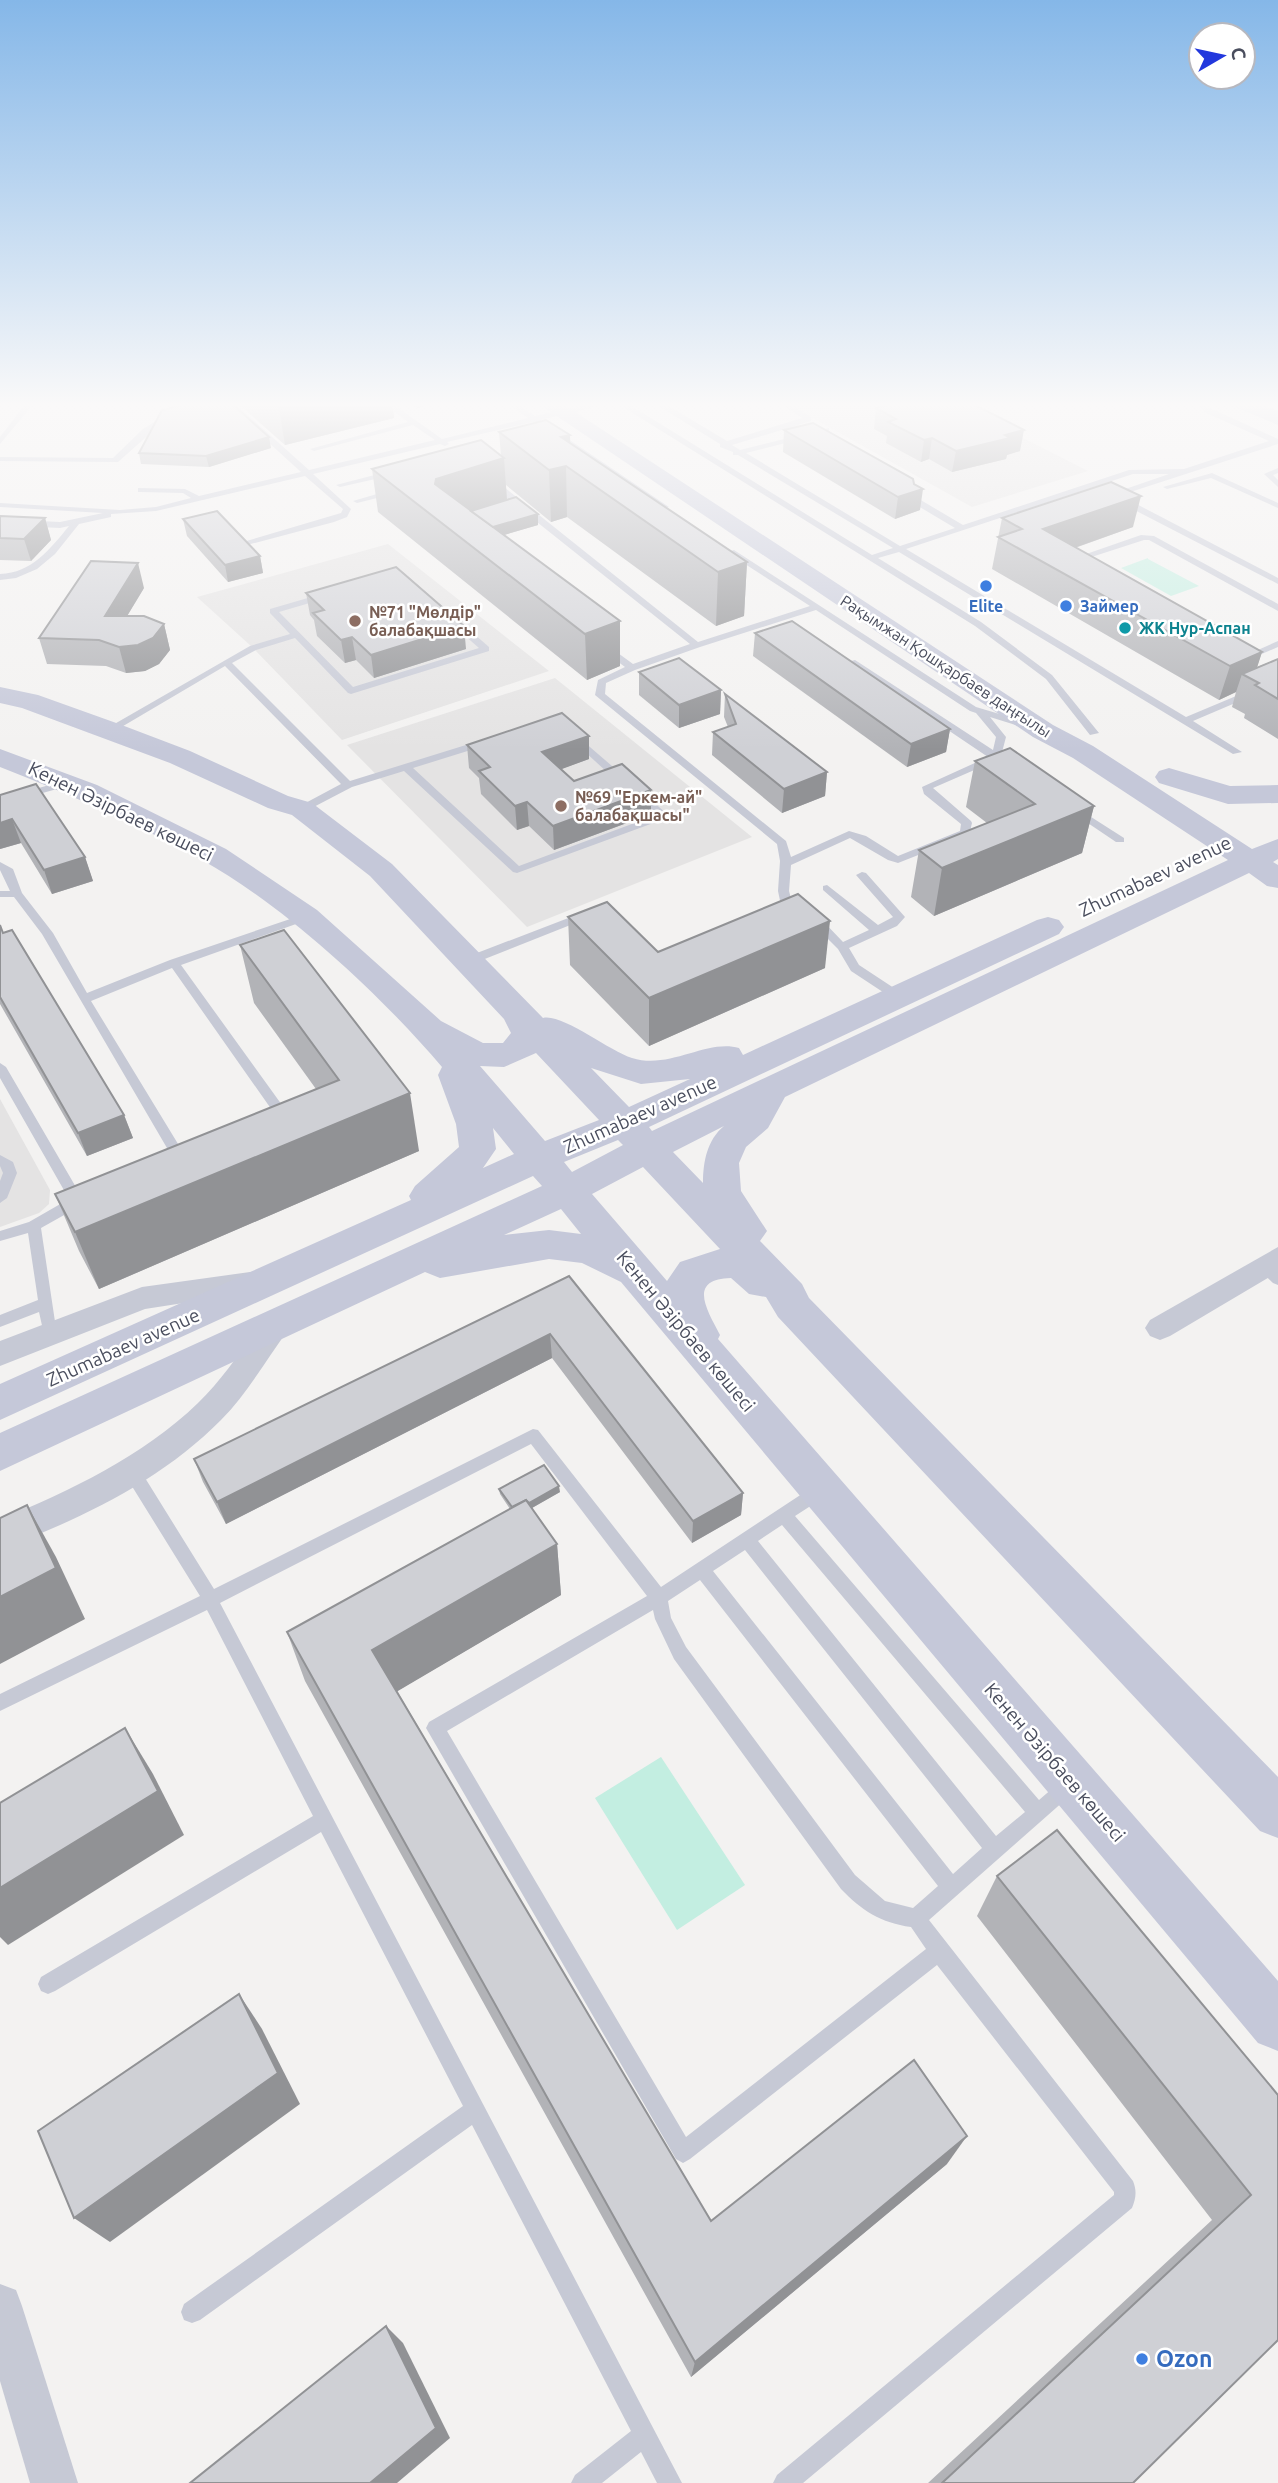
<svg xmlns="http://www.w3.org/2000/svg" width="1278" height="2483" viewBox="0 0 1278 2483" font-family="Ubuntu,sans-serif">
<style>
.education{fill:#e4e3e3}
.green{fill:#c3eee1}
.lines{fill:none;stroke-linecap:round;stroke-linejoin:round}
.lane{fill:#c6c9d5;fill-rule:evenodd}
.street{fill:#c6c9d5;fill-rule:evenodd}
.secondary{fill:#c5c8d9;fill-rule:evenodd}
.wall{fill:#b2b3b7}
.shaded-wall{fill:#919295}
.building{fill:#cfd0d5;stroke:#919295;stroke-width:2}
.shop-dot{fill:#3f7fe0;stroke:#fff;stroke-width:2.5}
.education-dot{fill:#8d6e63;stroke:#fff;stroke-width:2.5}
.culture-dot{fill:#0f9aa8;stroke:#fff;stroke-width:2.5}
.labels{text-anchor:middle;stroke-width:5;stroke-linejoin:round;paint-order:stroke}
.far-shop-label{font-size:16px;font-weight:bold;fill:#366cbe;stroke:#fff}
.far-education-label{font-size:16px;font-weight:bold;fill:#785e54;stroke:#fff;text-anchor:start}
.far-culture-label{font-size:16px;font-weight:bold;fill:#0d838f;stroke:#fff;text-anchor:start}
.far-street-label{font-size:16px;fill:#4a4e5e;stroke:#fff}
.street-label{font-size:19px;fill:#4a4e5e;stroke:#fff}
.near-shop-label{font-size:23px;font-weight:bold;fill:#366cbe;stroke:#fff;text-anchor:start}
</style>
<rect width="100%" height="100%" fill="#f3f2f1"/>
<g class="education">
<path d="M784,402H952L1088,471L972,507Z"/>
<path d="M388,544L549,671L342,740L251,646L197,597Z"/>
<path d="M555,678L752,837L527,927L347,745Z"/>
<path d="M0,1099L50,1190L49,1204L39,1213L0,1227Z"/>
</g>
<g class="green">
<path d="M1148,558V559L1199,586L1171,596L1121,568Z"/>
<path d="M661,1757L745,1885L677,1930L595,1798Z"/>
</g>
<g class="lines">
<g class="lane">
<path d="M27,402H35L0,444V437Z"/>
<path d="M224,402H233L309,470L435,440L413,425L314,451L310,449L408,422L381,402H390L442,439L528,418L505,402H514L535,416L593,403L597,405L596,407L540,420L669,507L662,509L533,422L447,442L449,444L445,446L440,444L313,474L351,509L347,517L334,522L247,545L243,542L341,513L343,509L305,476L156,511L111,514V517L79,524L55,554L37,569L16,578L0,580V574C32,573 50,549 69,526L60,528L0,525V519L60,522L103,513L0,507V503L120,510L156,507L191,498L183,493L141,492H138V488L185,489L199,496L301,472Z"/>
<path d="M615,402H625L872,555L893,548L738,455H733V452L720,447V444L652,402H662L727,441L802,418L778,402H787L811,417V421L732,445L740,450L829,428V432L746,453L900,546L955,528L913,503V499H919L963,525L1129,470L1184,469L1269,441L1204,412L1197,402H1205L1210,408L1278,439V444L1115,497L1108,495L1169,474H1133L906,549L1186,717L1248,691H1254V695L1193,721L1242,752L1233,754L899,552L878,558L981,622L1052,675L1099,733L1090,735L1046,679L975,626Z"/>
<path d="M159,419H162V423L118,462L0,461V457L113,458L143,429Z"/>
<path d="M1278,468V473L1273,475L1278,480V487L1264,474Z"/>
<path d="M390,471H393V475L340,487L336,485Z"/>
<path d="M1212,473L1278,503V508L1211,478L1167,489L1163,487Z"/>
<path d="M488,479H494L698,642L810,606L731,555V551L734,550L976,707L1026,722V726L1022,727L990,717L1006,737L1001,756L1012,763V767H1004L995,761L933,788L971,821L972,823L969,835L898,863L888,860L850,838L791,865L789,891L794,910L789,918H781L779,916L782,910L778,891L780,861L777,844L595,695L598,680L625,667L601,649V645H607L633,664L690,644L488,483ZM816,610L970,711L976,713L996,737L993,750L855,660L847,662L988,757L922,787L924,794L961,824L960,831L898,856L866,836L849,831L791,857L786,841L605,694L606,683L635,670L700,647Z"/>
<path d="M394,489H397V493L357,503L353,501Z"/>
<path d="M1119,498H1125L1278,578V584L1119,502Z"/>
<path d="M1141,535L1154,536L1278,604V611L1149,540H1144L1073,563L1066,561Z"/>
<path d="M397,572H403L489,647V651L351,694L348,693L295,638L256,650L232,663L350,781L482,740H490V744L413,768L519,866L656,815L634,796V792H642L667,814V818L517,873L513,872L404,771L352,787L306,811H298V807L341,784L225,666L113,732L104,730L250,646L290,634L270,613V609ZM398,577L479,648L353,687L279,612Z"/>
<path d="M1278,641V647L1248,660L1240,658Z"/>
<path d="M576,735L627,779V783H619L572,740V736Z"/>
<path d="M67,780L71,781V785L0,805V799Z"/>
<path d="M1077,808L1124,838V842H1116L1073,813L1072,811Z"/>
<path d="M0,862L13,869L22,893L53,933L87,993L170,960L302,915H310V919L181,965L287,1112L289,1115L287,1118L276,1122L271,1120L269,1117L274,1113L172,968L91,1001L186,1157L179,1162L174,1160L42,934L14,897H0V891H10L0,870Z"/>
<path d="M862,872L866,873L905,917L897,926L849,948L859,965L903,994L905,997L903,1000H895L851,971L838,949L810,921L816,917L820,918L843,942L869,930L823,890V886L827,885L878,925L893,917L856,875Z"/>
<path d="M584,912L590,916L588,918L472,964H464L462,961L464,958Z"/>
<path d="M0,1063L6,1067L84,1201L82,1205L41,1228L57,1335L55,1339H45L39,1312L0,1327V1315L38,1300L28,1233L0,1241V1231L29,1222L69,1199L0,1078Z"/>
<path d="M0,1155L13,1162L17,1173L7,1198L0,1203V1181L3,1173L0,1166Z"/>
<path d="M1263,1262L1278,1271V1285L1273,1283L1256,1267L1258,1263Z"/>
<path d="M533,1429L538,1430L661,1587L814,1486L820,1484L826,1486L828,1491L826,1496L795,1516L1039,1800L1061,1781L1067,1778L1073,1781L1076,1787L1073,1793L929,1920L1133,2181C1137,2191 1136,2198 1132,2208L803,2483H773L777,2475L1114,2195V2192L937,1965L690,2159L683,2163L676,2159L426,1728L429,1722L647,1596L531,1444L220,1603L682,2483H657L641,2452L602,2483H571L575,2475L631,2431L472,2125L200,2320L192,2323L184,2320L181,2312L184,2304L463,2106L321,1832L55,1991L48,1994L41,1991L38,1984L41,1977L313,1816L207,1610L0,1711V1694L200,1596L125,1475L123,1470L125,1465L131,1463L137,1465L214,1589ZM782,1525L1025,1812L996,1836L758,1541ZM745,1550L982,1848L953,1874L713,1571ZM700,1580L938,1886L913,1908L885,1901L855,1875L686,1647L671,1618L668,1601ZM653,1610L655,1619L674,1659L841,1889C861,1910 881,1923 911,1927L926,1949L686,2137L447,1731Z"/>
</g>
<g class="street">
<path d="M1278,1247V1272L1170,1336L1160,1340L1150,1336L1145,1328L1150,1320Z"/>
<path d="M250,1272L260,1275L264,1283L260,1291L145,1309L0,1366V1341L142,1287Z"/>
<path d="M278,1310L288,1314L293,1322L288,1330C266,1360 247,1394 221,1420C162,1480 78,1521 0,1549V1520C71,1490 142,1457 198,1403C225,1377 245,1344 268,1314Z"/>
<path d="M0,2284L16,2290L22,2306L78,2483H30L0,2381Z"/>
</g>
<g class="secondary">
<path d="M536,402H560L1053,725L1093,746L1252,849L1278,839V859L1273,862L1278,865V888L1267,886L1249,873L785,1097L768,1128L746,1147L739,1163L741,1191L767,1231L760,1241L802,1284L809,1298L1278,1777V1838L1260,1831L778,1317L766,1297L749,1294L731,1278C687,1279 707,1310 720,1335L718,1339L1278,1981V2051L1258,2043L621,1282L582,1263L549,1259L440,1278L425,1272L0,1471V1433L542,1186L533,1176L0,1420V1384L411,1200L409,1196L415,1186L459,1147L456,1124L438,1075L442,1067C381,995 285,906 202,860C137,824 69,794 0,767V749L97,785L226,849L317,910L441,1021L483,1043H503L511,1033L504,1019L370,876L292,815L268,808L170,763L22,708L0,703V687L38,695L119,724L190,751L288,796L312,803L392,864L543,1018C562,1013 609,1051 632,1058C670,1070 706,1039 739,1048L743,1055L1037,920L1048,917L1059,920L1064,927L1059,934L649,1127L652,1131L1228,860L1073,758L1033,737ZM536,1053L599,1120L545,1141L480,1066L504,1067ZM591,1068L641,1084L690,1079L629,1107ZM724,1126C707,1140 703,1162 703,1183L673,1152ZM493,1128L514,1154L483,1168L496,1149ZM618,1140L623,1145L572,1172L564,1162ZM643,1167L720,1249L680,1262L667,1281L592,1194ZM561,1209L581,1234L549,1230L504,1235Z"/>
<path d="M1230,402H1257L1278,411V425L1233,406Z"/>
<path d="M1169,768L1230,786L1278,785V803L1228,804L1159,783L1155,777L1159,771Z"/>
</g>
</g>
<g class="wall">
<path d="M236,402H392L394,418L285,445Z"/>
<path d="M410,402H440L417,408Z"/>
<path d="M892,402H969L1020,451L1007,455L1006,459L952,472L929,459L921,462L886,443L887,436L874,429L876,408L891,404Z"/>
<path d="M784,430L920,510L895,519L783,452Z"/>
<path d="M499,432L570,443L747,562L744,616L716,626L567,517L551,522L506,485L507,500L538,525L504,535L620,666L587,680L378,512L372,469L501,456Z"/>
<path d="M271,448L209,467L141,464L139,453Z"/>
<path d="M0,516L45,518L51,540L31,561L0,560Z"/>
<path d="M1002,518L1133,527L1075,548L1262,652L1257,667L1278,659V739L1244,718L1245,714L1232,707L1236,692L1219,700L992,569Z"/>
<path d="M183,519L260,556L263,573L228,582L187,536Z"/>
<path d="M144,588L127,616L164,624L170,650L159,664L145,671L126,673L106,666L47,664L39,638Z"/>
<path d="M306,593L466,649L374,678L356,660L345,663L317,636L314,620L310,615Z"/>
<path d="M755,633L950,729L946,752L907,767L753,656Z"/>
<path d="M639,672L721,690L720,714L679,728L639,695Z"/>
<path d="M725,694L827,772L825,796L782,813L712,755L713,732L728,727L724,717Z"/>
<path d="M467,745L589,759L561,769L574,781L651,814L554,850L529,826L517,830L481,794L479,778L469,768Z"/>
<path d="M975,761L1094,806L1082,853L934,916L911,897L919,850L987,823L966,807Z"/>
<path d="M0,795L85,857L93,881L52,894L21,843L0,849Z"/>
<path d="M568,917L658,952L825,968L649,1046L570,965Z"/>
<path d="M0,925L3,933L124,1115L133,1138L87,1156L0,1004Z"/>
<path d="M240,945L419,1151L99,1289L79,1251L55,1194L316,1089L254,1003Z"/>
<path d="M569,1276L743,1493L741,1515L692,1543L552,1358L226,1524L203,1482L194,1459Z"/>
<path d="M499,1489L560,1492L532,1508L557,1544L561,1595L397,1691L711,2221L947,2164L691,2377L305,1681L287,1632L510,1509L500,1494Z"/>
<path d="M997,1876L1278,2095V2340L1133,2483H928L1212,2220L977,1916Z"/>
</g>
<g class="shaded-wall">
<path d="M278,402H392L394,418L285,445Z"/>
<path d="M417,402H440L417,408Z"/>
<path d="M1024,430L1020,451L1007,455L1006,459L952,472L956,451Z"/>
<path d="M570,435L571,470L566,466L567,517L551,522L549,470L561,437Z"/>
<path d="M269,437L271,448L209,467L206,456Z"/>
<path d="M932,438L929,459L921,462L924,440Z"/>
<path d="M504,458L507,501L440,522L435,484L436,479Z"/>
<path d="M923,489L920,510L895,519L898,497Z"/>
<path d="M1141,496L1133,527L1040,560L1043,529Z"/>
<path d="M538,514V525L477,543L476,531Z"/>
<path d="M45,518L51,540L31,561L24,539Z"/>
<path d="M260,556L263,573L228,582L225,565Z"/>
<path d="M747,562L744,616L716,626L718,572Z"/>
<path d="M138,563L144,588L112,641L105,616Z"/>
<path d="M620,621V666L587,680L585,634Z"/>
<path d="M164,624L170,650L159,664L145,671L126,673L119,647Z"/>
<path d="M464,626L466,649L374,678L371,655Z"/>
<path d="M352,637L356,660L345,663L341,640Z"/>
<path d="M1262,652L1253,680L1242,674L1236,692L1219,700L1230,666Z"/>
<path d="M721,690L720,714L679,728V705Z"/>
<path d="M950,729L946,752L907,767L911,744Z"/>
<path d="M589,736V759L543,776L542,752Z"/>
<path d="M827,772L825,796L782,813L784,789Z"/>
<path d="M651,790V814L554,850L553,826Z"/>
<path d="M527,802L529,826L517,830L515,806Z"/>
<path d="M1094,806L1082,853L934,916L942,868Z"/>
<path d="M12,819L21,843L0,849V823Z"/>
<path d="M85,857L93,881L52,894L44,870Z"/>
<path d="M830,921L825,968L649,1046V998Z"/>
<path d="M410,1093L419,1151L99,1289L75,1232Z"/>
<path d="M124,1115L133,1138L87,1156L78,1133Z"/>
<path d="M550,1334L552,1358L226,1524L217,1502Z"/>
<path d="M559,1486L560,1492L516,1517L515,1511Z"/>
<path d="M743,1493L741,1515L692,1543L693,1521Z"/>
<path d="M27,1505L56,1557L85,1619L0,1664V1597Z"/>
<path d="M557,1544L561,1595L386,1698L372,1650Z"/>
<path d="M125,1728L153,1774L184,1835L8,1945L0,1937V1888Z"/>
<path d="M239,1994L262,2029L300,2104L110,2242L74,2218Z"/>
<path d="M967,2136L947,2164L691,2377L695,2362Z"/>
<path d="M386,2326L403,2343L450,2438L397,2483H370Z"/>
</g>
<g class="building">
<path d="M194,402H230L269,437L206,456L139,453L162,410Z"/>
<path d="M897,402H969L1024,430L1005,435L1010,438L956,451L932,438L924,440L888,422L896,419L876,408Z"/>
<path d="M546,420L570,435L561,437L747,562L718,572L566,466L549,470L499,432Z"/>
<path d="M813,423L913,479L914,484L923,489L898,497L784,430Z"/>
<path d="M481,440L504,458L436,479L435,484L620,621L585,634L372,469Z"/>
<path d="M1111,482L1141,496L1043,529L1262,652L1230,666L998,537L1022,529L1002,518Z"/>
<path d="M516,497L538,514L493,527L471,511Z"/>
<path d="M217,511L260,556L225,565L183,519Z"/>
<path d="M0,516L45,518L24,539L0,538Z"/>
<path d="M91,561L138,563L105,616H144L164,624L153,638L138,645L119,647L99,640L39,638Z"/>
<path d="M396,567L464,626L371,655L352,637L341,640L313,613L324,610L306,593Z"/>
<path d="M792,621L950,729L911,744L755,633Z"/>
<path d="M679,658L721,690L679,705L639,672Z"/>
<path d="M1278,659V699L1255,685L1259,683L1242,674Z"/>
<path d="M725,694L827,772L784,789L713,732L736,724Z"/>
<path d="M562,713L589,736L542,752L574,781L622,764L651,790L553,826L527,802L515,806L479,771L490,767L467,745Z"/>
<path d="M1010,748L1094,806L942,868L919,850L1035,804L975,761Z"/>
<path d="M36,784L85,857L44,870L12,819L0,823V795Z"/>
<path d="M798,894L830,921L649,998L568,917L607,902L658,952Z"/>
<path d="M0,925L3,933L12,930L124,1115L78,1133L0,997Z"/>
<path d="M284,930L410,1093L75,1232L55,1194L339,1080L240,945Z"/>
<path d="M569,1276L743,1493L693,1521L550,1334L217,1502L194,1459Z"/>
<path d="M544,1465L559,1486L529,1503L526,1500L512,1507L499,1489Z"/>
<path d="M526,1500L557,1544L372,1650L711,2221L914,2060L967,2136L695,2362L287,1632Z"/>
<path d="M27,1505L56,1568L0,1597V1518Z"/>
<path d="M125,1728L158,1791L0,1888V1803Z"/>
<path d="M1057,1830L1278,2095V2340L1133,2483H942L1251,2195L997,1876Z"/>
<path d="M239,1994L278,2073L74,2218L38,2131Z"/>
<path d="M386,2326L436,2428L370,2483H190Z"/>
</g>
<linearGradient id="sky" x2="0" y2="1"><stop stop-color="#85b7e8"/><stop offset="0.54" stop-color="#faf9f9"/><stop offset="1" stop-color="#faf9f9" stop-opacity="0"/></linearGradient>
<rect width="1278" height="750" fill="url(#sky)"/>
<g class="shop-dot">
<circle cx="986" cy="586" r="7"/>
<circle cx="1066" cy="606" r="7"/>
<circle cx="1142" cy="2359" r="7"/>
</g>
<g class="education-dot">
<circle cx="355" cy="621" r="7"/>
<circle cx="561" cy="806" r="7"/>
</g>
<circle class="culture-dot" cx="1125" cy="628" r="7"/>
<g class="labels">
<g class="far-shop-label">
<text x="986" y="612">Elite</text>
<text x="1080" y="612" text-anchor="start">Займер</text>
</g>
<g class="far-education-label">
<text x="369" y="618">№71 "Мөлдір"<tspan x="369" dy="18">балабақшасы</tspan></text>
<text x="575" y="803">№69 "Еркем-ай"<tspan x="575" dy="18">балабақшасы"</tspan></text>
</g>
<g class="far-culture-label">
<text x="1139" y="634">ЖК Нур-Аспан</text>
</g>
<g class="far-street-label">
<text transform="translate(946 666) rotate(33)" y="6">Рақымжан Қошқарбаев даңғылы</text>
</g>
<g class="street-label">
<text transform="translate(121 811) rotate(26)" y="7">Кенен Әзірбаев көшесі</text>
<text transform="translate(1155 876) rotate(-25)" y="7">Zhumabaev avenue</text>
<text transform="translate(640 1114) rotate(-24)" y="7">Zhumabaev avenue</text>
<text transform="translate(686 1331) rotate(50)" y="7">Кенен Әзірбаев көшесі</text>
<text transform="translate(123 1347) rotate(-24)" y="7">Zhumabaev avenue</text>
<text transform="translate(1055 1762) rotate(49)" y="7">Кенен Әзірбаев көшесі</text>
</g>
<g class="near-shop-label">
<text x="1156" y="2367">Ozon</text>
</g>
</g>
<g transform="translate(1222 56) rotate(81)"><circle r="33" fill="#ffffff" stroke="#b7b8bf" stroke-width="2"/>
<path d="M0-5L12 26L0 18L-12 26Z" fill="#2238dd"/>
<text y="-10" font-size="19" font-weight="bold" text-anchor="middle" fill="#4a4e5e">С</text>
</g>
</svg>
